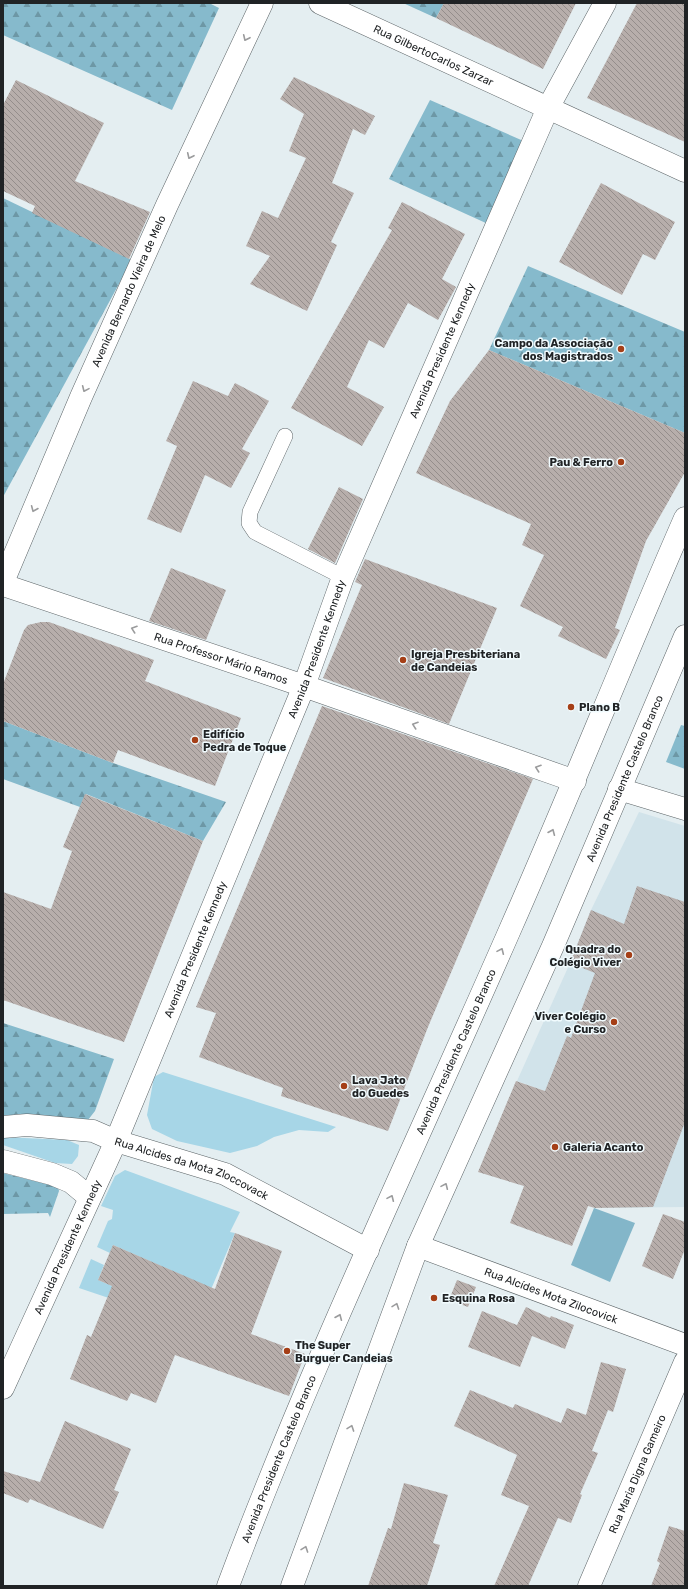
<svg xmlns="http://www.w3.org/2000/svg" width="688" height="1589" viewBox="0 0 688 1589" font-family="Rubik,sans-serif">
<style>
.built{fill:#d1e3ea}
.grass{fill:#a7d6e7}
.forest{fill:url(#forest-firs)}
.water{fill:#83b6c9}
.building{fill:url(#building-back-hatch)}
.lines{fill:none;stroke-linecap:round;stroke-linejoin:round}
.service-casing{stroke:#5d6568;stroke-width:16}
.minor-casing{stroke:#5d6568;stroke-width:23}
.primary-casing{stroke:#5d6568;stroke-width:23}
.service{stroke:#fff;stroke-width:15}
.minor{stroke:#fff;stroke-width:22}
.primary{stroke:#fff;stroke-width:22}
.oneway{stroke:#9b9c9d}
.poi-dot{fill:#a53f17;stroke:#f1fbfe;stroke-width:1.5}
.labels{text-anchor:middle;stroke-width:3;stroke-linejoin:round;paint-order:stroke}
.street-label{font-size:11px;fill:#202325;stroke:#f1fbfe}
.poi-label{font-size:11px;font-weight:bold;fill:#202325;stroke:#f1fbfe;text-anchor:start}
</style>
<defs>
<pattern id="forest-firs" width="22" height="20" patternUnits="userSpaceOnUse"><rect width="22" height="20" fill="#86bacc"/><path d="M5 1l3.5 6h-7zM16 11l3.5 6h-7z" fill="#6d97a5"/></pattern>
<pattern id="building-back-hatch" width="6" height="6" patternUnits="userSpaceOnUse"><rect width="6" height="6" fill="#b7aeab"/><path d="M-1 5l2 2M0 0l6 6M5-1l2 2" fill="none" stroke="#948d8b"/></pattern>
</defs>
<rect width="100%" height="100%" fill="#e4eef1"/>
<path class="built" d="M639,812L685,826V1207L594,1208L632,1122L517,1081L570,963L591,910Z"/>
<g class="grass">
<path d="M163,1072L336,1127L328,1132L299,1130L274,1137L257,1146L230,1153L177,1141L152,1129L147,1115L154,1077Z"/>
<path d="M3,1137L67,1140L79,1145L78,1156L72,1164L55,1163L3,1145Z"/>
<path d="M125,1170L240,1212L230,1232L235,1233L195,1327L79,1288L91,1259L104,1265L98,1280L169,1310L184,1276L113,1245L110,1253L97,1247L108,1221L112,1219L113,1210L101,1206L115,1176Z"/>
</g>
<g class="forest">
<path d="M3,3H209L219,8L172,110L3,35Z"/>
<path d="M403,3H444L436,18Z"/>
<path d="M430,100L528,143L488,224L389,179Z"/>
<path d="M3,198L132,260L3,497Z"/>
<path d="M528,266L685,332V433L489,350Z"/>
<path d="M3,721L113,763L226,802L203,841L86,794L80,807L3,779Z"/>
<path d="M681,725L685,726V769L666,762Z"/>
<path d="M3,1023L114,1059L95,1111L84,1125L20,1114L3,1116Z"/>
<path d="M3,1173L58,1187L59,1191L50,1217L48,1213L3,1214Z"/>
</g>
<path class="water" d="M594,1208L635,1223L610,1282L571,1265Z"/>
<g class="building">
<path d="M444,3H576L543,69L436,18Z"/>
<path d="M637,3H685V142L587,98Z"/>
<path d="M294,77L375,116L365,135L353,129L332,183L354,193L331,242L337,245L307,311L250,284L270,256L246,246L262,211L278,218L306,158L289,151L304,114L280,99Z"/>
<path d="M16,80L104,123L75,181L150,212L129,259L32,213L35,206L3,191V105Z"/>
<path d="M601,183L675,222L655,260L643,254L622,295L559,262Z"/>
<path d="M402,202L465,234L442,279L456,287L438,320L408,303L384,348L369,340L347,387L384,407L362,446L291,408L392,230L388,228Z"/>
<path d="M489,350L685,433V472L646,541L615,628L620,630L606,659L558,636L563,627L520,606L544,555L522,545L531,524L416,473L450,401Z"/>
<path d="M193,381L228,396L235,383L269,401L242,449L250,453L231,488L205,475L181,533L147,519L177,446L166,441Z"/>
<path d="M339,487L363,499L335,563L308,549Z"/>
<path d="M365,559L497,608L449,724L323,678L362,585L355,582Z"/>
<path d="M171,568L226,590L206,640L149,621Z"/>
<path d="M41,622H49L154,660L145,681L241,718L215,786L118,750L113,763L3,721V684L24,630L28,625Z"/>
<path d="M322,706L533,779L428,1027L388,1131L281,1096L283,1088L199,1057L216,1013L196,1007Z"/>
<path d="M85,794L203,841L124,1042L3,1000V892L51,909L72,851L63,847Z"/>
<path d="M637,886L685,902V1122L653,1207L595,1208L588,1206L572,1246L510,1223L524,1186L478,1172L516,1081L545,1091L567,1036L571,1038L595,973L570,963L591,910L624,924Z"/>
<path d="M663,1214L685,1222V1249L673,1279L642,1266Z"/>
<path d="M235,1233L282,1251L251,1334L305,1354L289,1396L175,1355L156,1403L131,1393L127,1401L70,1379L87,1335L91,1337L112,1286L98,1280L113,1245L215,1289Z"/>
<path d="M457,1280L476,1287L468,1307L449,1300Z"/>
<path d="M526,1307L550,1318L551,1316L574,1325L565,1349L532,1336L520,1367L468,1347L482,1311L517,1325Z"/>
<path d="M601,1362L626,1369L613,1412L608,1410L592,1451L598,1453L580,1494L582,1495L571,1523L558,1518L528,1586H494L529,1506L501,1495L517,1455L454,1426L470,1390L513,1408L515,1404L561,1423L567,1408L586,1415Z"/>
<path d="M65,1421L131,1449L114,1490L119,1492L103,1529L30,1499L28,1503L3,1493V1471L40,1482Z"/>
<path d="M404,1483L448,1495L433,1543L440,1545L427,1586H368L388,1528L391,1529Z"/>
<path d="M669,1526L685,1531V1586H651L660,1563L657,1561Z"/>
</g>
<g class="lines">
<g class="service-casing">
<path id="service" d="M285,436L250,512L249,523L255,532L343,577"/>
</g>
<g class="minor-casing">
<g id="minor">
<path id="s1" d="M320,3L685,171"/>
<path id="s2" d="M3,585L304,686L575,781"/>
<path d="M619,789L685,809"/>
<path id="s3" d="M3,1127L27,1125L93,1131L116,1141L225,1174L368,1250"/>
<path d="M3,1161L52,1174L71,1182L89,1197"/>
<path id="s4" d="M418,1246L685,1345"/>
<path id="s5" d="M3,1388L116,1141L304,686L343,577L548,108L605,3"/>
<path id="s6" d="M589,1586L685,1362"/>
</g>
</g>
<g class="primary-casing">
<g id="primary">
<path id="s7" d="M3,582L81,397L167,205L262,3"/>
<path id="s8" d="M228,1586C311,1364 414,1149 509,932C570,794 625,655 685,518"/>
<path id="s9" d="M292,1586L418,1246L553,946L685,636"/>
</g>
</g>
<use href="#service" class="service"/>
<use href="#minor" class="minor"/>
<use href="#primary" class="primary"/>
</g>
<defs><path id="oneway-chevron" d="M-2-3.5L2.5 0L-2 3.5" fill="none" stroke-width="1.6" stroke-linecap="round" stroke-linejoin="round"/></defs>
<g class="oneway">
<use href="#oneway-chevron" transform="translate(246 38) rotate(115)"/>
<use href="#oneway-chevron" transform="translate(190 156) rotate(115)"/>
<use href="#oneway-chevron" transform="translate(85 389) rotate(114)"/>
<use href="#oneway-chevron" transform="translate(34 509) rotate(113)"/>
<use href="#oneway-chevron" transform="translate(134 629) rotate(-161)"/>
<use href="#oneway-chevron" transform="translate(415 725) rotate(-161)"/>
<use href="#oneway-chevron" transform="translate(538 768) rotate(-161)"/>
<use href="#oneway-chevron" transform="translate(552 832) rotate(-67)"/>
<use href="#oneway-chevron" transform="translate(501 951) rotate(-66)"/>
<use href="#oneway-chevron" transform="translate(445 1186) rotate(-66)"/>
<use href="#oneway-chevron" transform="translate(391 1198) rotate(-66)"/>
<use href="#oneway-chevron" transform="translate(396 1306) rotate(-70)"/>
<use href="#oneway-chevron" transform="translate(339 1317) rotate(-67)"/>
<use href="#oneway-chevron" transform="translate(351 1428) rotate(-70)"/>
<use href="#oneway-chevron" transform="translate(305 1549) rotate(-70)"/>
</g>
<g class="poi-dot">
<circle cx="621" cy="349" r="4"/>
<circle cx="621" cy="462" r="4"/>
<circle cx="403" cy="660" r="4"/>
<circle cx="571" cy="707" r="4"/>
<circle cx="195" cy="740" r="4"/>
<circle cx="629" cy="955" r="4"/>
<circle cx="614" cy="1022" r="4"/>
<circle cx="344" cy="1086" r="4"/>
<circle cx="555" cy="1147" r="4"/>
<circle cx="434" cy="1298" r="4"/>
<circle cx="287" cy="1351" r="4"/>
</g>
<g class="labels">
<g class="street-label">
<text dy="4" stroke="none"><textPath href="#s1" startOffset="125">Rua GilbertoCarlos Zarzar</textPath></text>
<text dy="4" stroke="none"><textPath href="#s7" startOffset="317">Avenida Bernardo Vieira de Melo</textPath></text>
<text dy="4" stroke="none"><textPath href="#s5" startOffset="1127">Avenida Presidente Kennedy</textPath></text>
<text dy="4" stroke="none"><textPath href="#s5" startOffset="803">Avenida Presidente Kennedy</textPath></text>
<text dy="4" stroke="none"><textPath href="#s2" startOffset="230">Rua Professor Mário Ramos</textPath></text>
<text dy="4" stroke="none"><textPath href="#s9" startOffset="874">Avenida Presidente Castelo Branco</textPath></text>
<text dy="4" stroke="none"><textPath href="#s5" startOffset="479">Avenida Presidente Kennedy</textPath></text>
<text dy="4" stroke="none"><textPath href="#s8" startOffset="581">Avenida Presidente Castelo Branco</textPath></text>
<text dy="4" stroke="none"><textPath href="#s3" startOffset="196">Rua Alcides da Mota Zloccovack</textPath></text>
<text dy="4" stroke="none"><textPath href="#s5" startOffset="155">Avenida Presidente Kennedy</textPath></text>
<text dy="4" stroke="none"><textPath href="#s4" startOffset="142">Rua Alcídes Mota Zilocovick</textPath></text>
<text dy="4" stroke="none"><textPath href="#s8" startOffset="137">Avenida Presidente Castelo Branco</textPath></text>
<text dy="4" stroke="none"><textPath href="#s6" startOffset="122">Rua Maria Digna Gameiro</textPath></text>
</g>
<g class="poi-label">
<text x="613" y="347" text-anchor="end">Campo da Associação<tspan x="613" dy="13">dos Magistrados</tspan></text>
<text x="613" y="466" text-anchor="end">Pau &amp; Ferro</text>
<text x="411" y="658">Igreja Presbiteriana<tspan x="411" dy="13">de Candeias</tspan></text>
<text x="579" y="711">Plano B</text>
<text x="203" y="738">Edifício<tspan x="203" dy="13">Pedra de Toque</tspan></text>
<text x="621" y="953" text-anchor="end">Quadra do<tspan x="621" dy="13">Colégio Viver</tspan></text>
<text x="606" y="1020" text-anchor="end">Viver Colégio<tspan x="606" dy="13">e Curso</tspan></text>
<text x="352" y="1084">Lava Jato<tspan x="352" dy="13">do Guedes</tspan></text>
<text x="563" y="1151">Galeria Acanto</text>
<text x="442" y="1302">Esquina Rosa</text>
<text x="295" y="1349">The Super<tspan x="295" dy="13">Burguer Candeias</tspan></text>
</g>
</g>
<rect width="688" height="1589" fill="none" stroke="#202325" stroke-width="8"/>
</svg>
